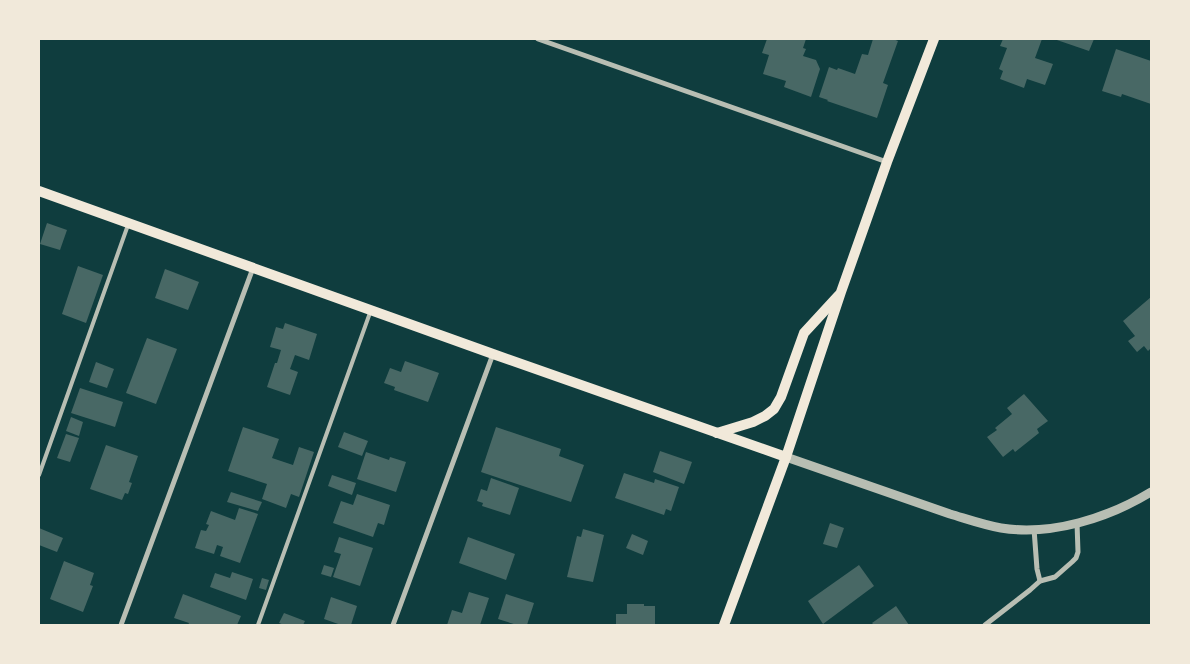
<svg xmlns="http://www.w3.org/2000/svg" width="1190" height="664" viewBox="0 0 1190 664" font-family="'Fira Sans',sans-serif">
<style>
.building{fill:#486865}
.lines{fill:none;stroke-linecap:round;stroke-linejoin:round}
.service{stroke:#b8beb3;stroke-width:4}
.minor{stroke:#b8beb3;stroke-width:5}
.tertiary{stroke:#b8beb3;stroke-width:9}
.secondary{stroke:#f1e9da;stroke-width:10}
</style>
<rect width="100%" height="100%" fill="#0f3d3e"/>
<g class="building">
<path d="M767,39H806L803,48L806,49L803,56L816,60L820,69L811,97L784,87L786,81L763,74L769,55L762,53Z"/>
<path d="M873,39H893L898,41L883,83L888,85L877,118L827,101L828,100L819,97L829,67L837,70L838,68L855,74L862,54L868,55Z"/>
<path d="M1003,39H1042L1035,58L1053,64L1045,85L1027,79L1024,88L1000,79L1003,71L999,69L1007,48L1000,46Z"/>
<path d="M1054,39H1094L1089,51Z"/>
<path d="M1116,49L1151,61V104L1122,94L1121,97L1102,91Z"/>
<path d="M47,223L67,230L60,250L40,244Z"/>
<path d="M78,266L103,275L86,323L62,314Z"/>
<path d="M165,269L199,282L188,310L155,298Z"/>
<path d="M1151,297V348L1148,351L1144,346L1137,352L1128,341L1135,336L1123,321Z"/>
<path d="M285,323L317,334L309,360L295,355L290,369L298,372L290,395L267,387L275,363H277L281,350L270,347L276,327L283,329Z"/>
<path d="M147,338L177,349L156,404L126,393Z"/>
<path d="M405,361L439,373L428,402L394,390L395,387L384,383L390,368L401,372Z"/>
<path d="M96,362L114,369L107,388L89,382Z"/>
<path d="M80,388L123,402L115,427L71,413Z"/>
<path d="M1024,394L1048,421L1037,429L1039,433L1015,452L1013,449L1003,457L987,437L997,430L995,428L1012,414L1007,408Z"/>
<path d="M71,417L83,422L79,436L66,431Z"/>
<path d="M243,427L279,439L272,458L293,465L299,447L314,452L299,497L291,494L286,508L262,499L267,484L228,471Z"/>
<path d="M496,427L561,449L559,456L584,465L571,502L481,472Z"/>
<path d="M344,432L368,441L362,456L338,447Z"/>
<path d="M66,434L79,438L70,462L57,458Z"/>
<path d="M106,445L138,456L129,482L132,483L128,494L125,493L122,500L90,489Z"/>
<path d="M660,451L692,462L684,484L653,472Z"/>
<path d="M366,452L389,460L390,457L406,462L396,492L357,479Z"/>
<path d="M624,473L654,483L655,479L679,487L671,511L666,509L664,515L615,498Z"/>
<path d="M332,475L356,483L352,495L328,486Z"/>
<path d="M491,478L519,488L510,515L482,506L483,503L477,501L481,489L487,491Z"/>
<path d="M231,492L262,502L258,511L227,502Z"/>
<path d="M357,494L390,505L384,525L378,523L373,537L333,523L341,501L353,505Z"/>
<path d="M239,508L258,514L240,563L220,556L223,547L217,545L214,554L195,548L201,530L206,531L209,525L206,524L211,511L235,520Z"/>
<path d="M830,523L844,528L837,548L823,544Z"/>
<path d="M39,528L63,538L57,552L39,545Z"/>
<path d="M583,529L604,535L593,582L567,577L577,536L581,537Z"/>
<path d="M632,534L648,541L643,555L626,548Z"/>
<path d="M339,537L373,548L360,586L333,577L341,554L334,552Z"/>
<path d="M468,537L515,554L506,580L459,563Z"/>
<path d="M64,561L94,573L90,585L93,586L83,612L50,599Z"/>
<path d="M324,565L334,568L331,577L321,574Z"/>
<path d="M859,565L874,586L823,624L808,601Z"/>
<path d="M232,572L253,579L246,600L210,587L215,573L230,578Z"/>
<path d="M262,578L269,580L266,590L259,588Z"/>
<path d="M469,592L489,598L480,625H447L452,610L462,613Z"/>
<path d="M183,594L241,616L237,625H188L189,623L174,618Z"/>
<path d="M506,594L534,603L527,625H517L498,619Z"/>
<path d="M331,597L357,606L351,625H341L324,619Z"/>
<path d="M627,604H644V606H655V625H616V614H627Z"/>
<path d="M896,606L909,625H874L872,623Z"/>
<path d="M284,613L305,621L303,625H284L279,623Z"/>
</g>
<g class="lines">
<g class="service">
<path d="M39,475L128,225"/>
<path d="M258,625L371,310"/>
</g>
<g class="minor">
<path d="M538,39L887,162"/>
<path d="M1034,529L1037,569L1040,581"/>
<path d="M121,625L253,268"/>
<path d="M393,625L493,354"/>
<path d="M985,625L1030,590L1040,581L1055,577L1072,562L1076,558L1078,552L1077,523"/>
</g>
<path class="tertiary" d="M786,457L950,514C967,519 984,525 1001,528C1052,536 1108,518 1151,492"/>
<g class="secondary">
<path d="M39,191L493,354L786,457"/>
<path d="M717,433L753,422L765,416L774,409L781,397L804,333L839,295"/>
<path d="M724,625L786,457L841,292L887,162L934,39"/>
</g>
</g>
<rect width="1190" height="664" fill="none" stroke="#f1e9da" stroke-width="80"/>
</svg>
